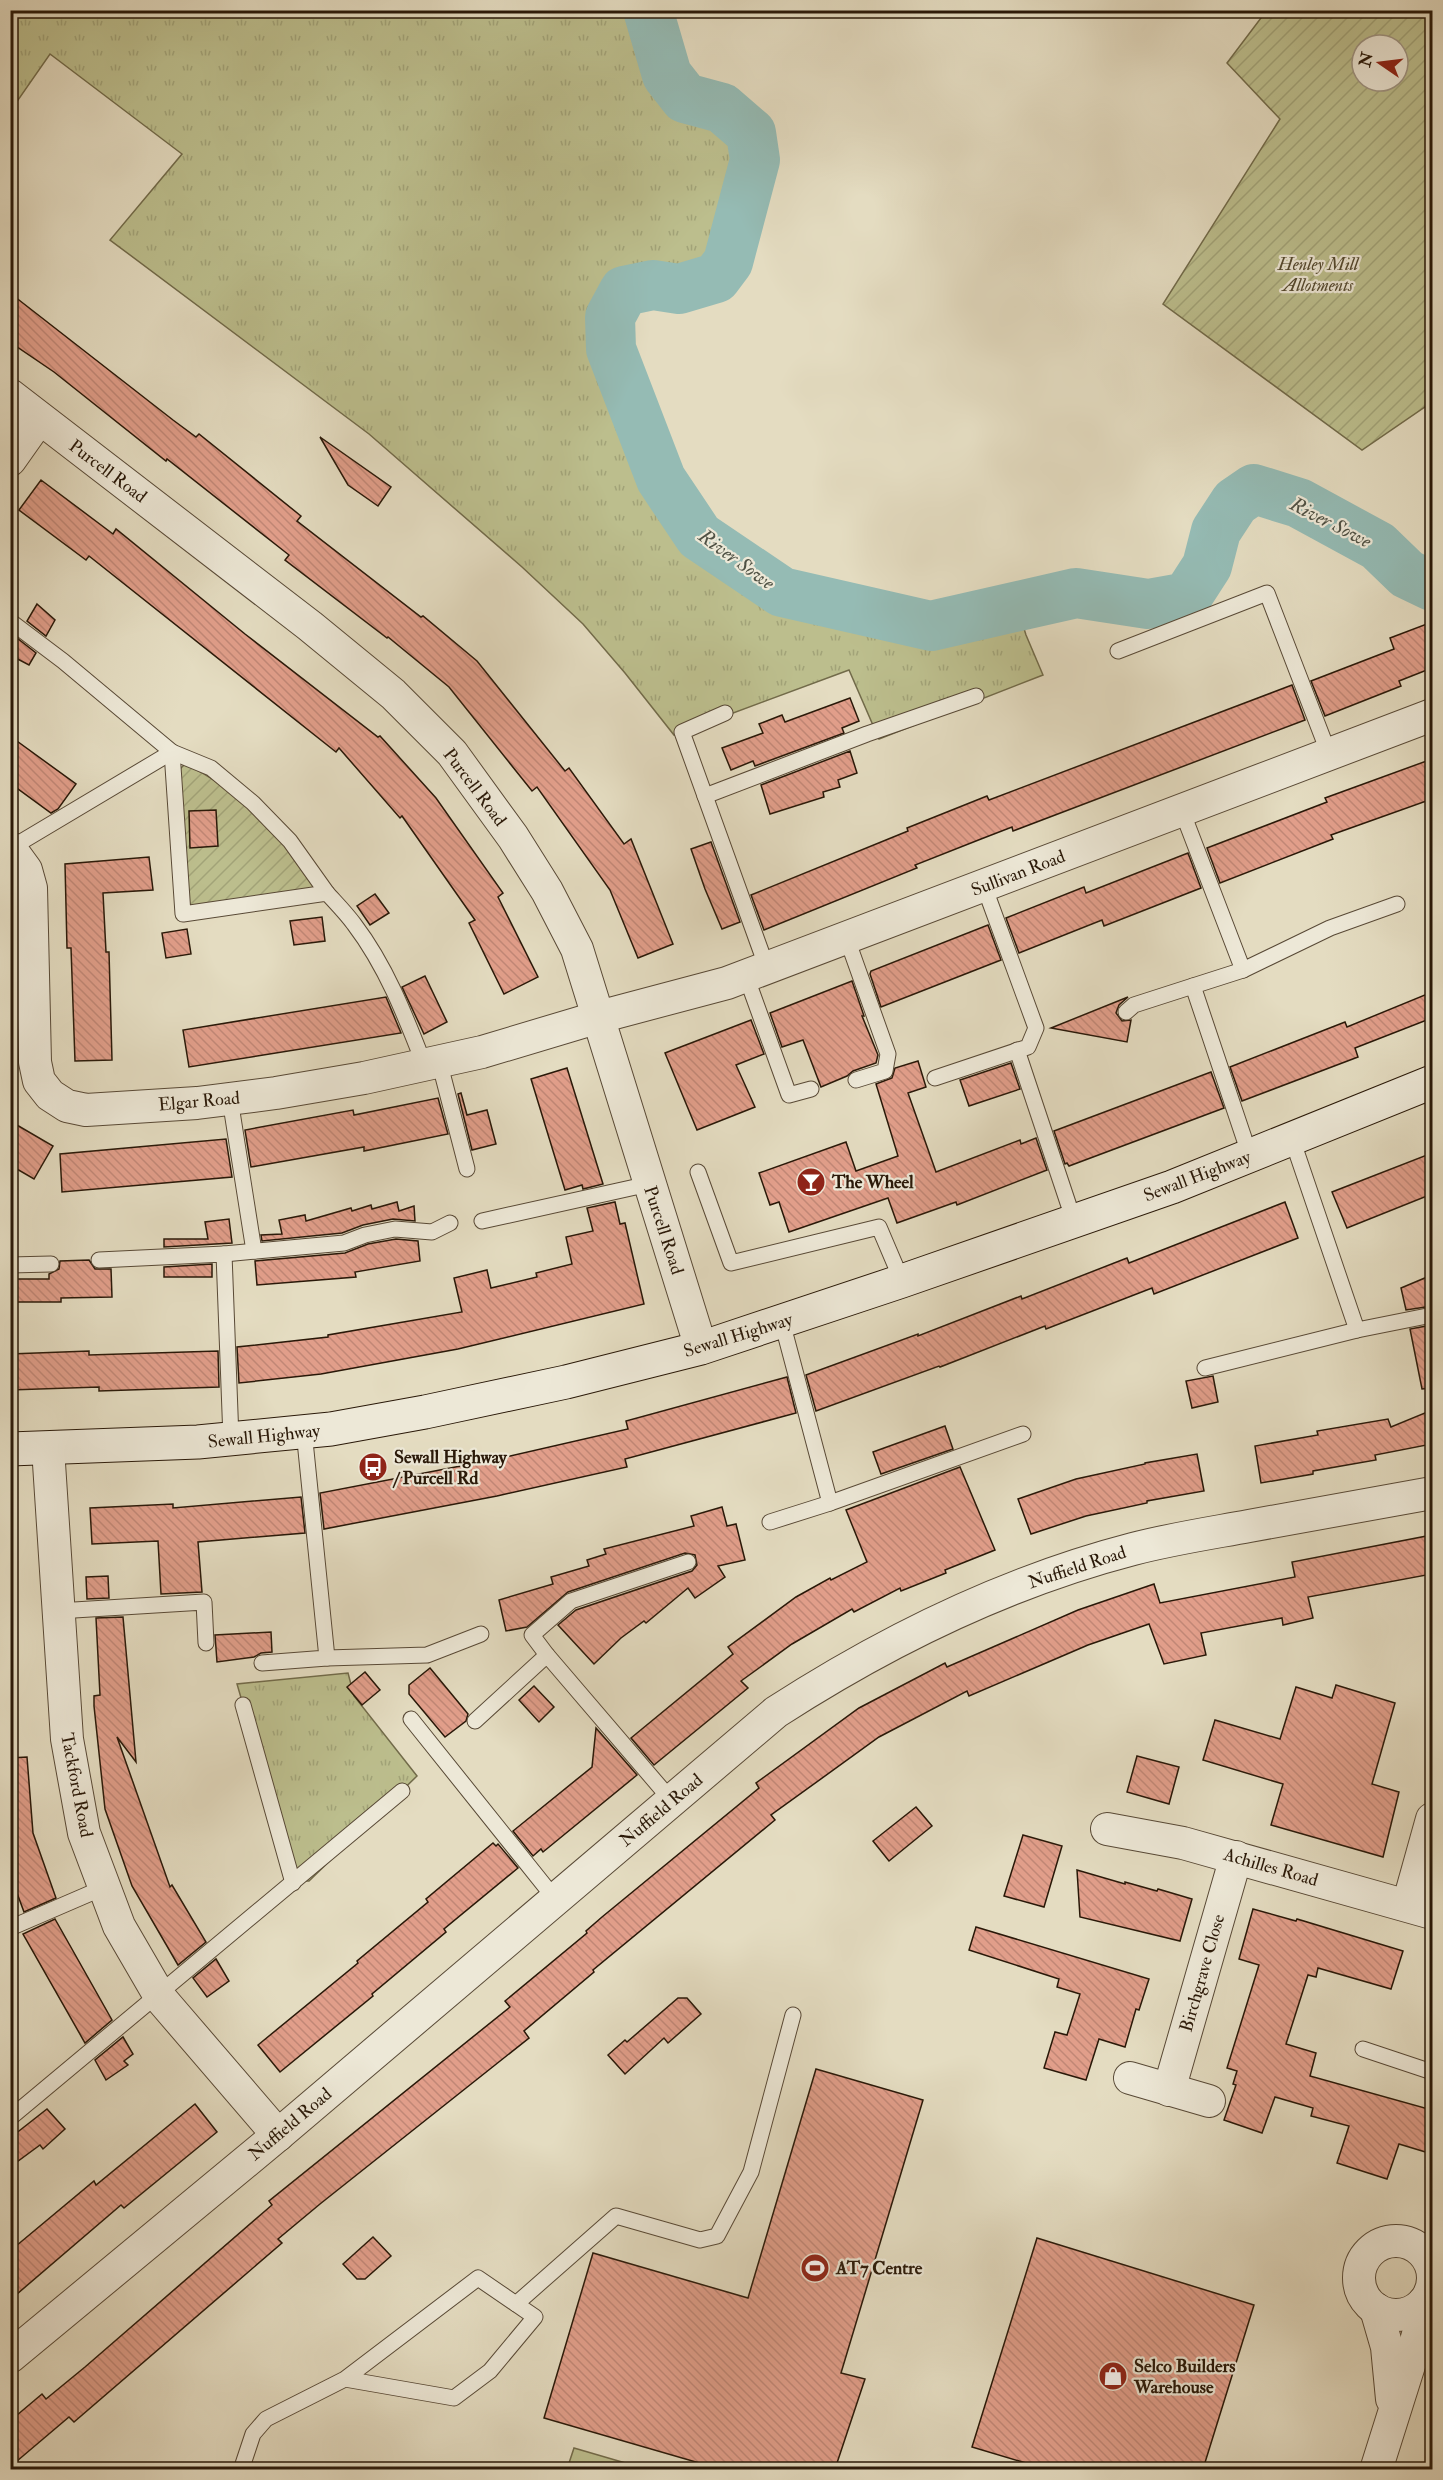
<svg xmlns="http://www.w3.org/2000/svg" width="1443" height="2480" viewBox="0 0 1443 2480" font-family="'IM FELL Double Pica',serif">
<style>
.grass{fill:url(#grass-tufts);stroke:#726b4a;stroke-width:1.5}
.garden{fill:url(#garden-furrows);stroke:#726b4a;stroke-width:1.5;fill-rule:evenodd}
.pitch{fill:#bcbe8d;stroke:#726b4a;stroke-width:1.5}
.lines{fill:none;stroke-linecap:round;stroke-linejoin:round}
.river{stroke:#95bbb4;stroke-width:50}
.building{fill:url(#building-back-hatch);stroke:#291808;stroke-width:1.5}
.lane-casing{stroke:#584936;stroke-width:17}
.street-casing{stroke:#584936;stroke-width:34}
.secondary-casing{stroke:#291808;stroke-width:35}
.lane{stroke:#ede8d7;stroke-width:15}
.street{stroke:#ede8d7;stroke-width:32}
.secondary{stroke:#ede8d7;stroke-width:33}
.labels{text-anchor:middle;stroke-width:4.5;stroke-linejoin:round;paint-order:stroke}
.park-label{font-size:18px;font-style:italic;fill:#554a30;stroke:#ede8d7}
.street-label{font-size:18px;fill:#291808;stroke:#ede8d7}
.poi-label{font-size:18px;font-weight:bold;fill:#291808;stroke:#ede8d7;text-anchor:start}
.water-label{font-size:20px;font-style:italic;fill:#4f5144;stroke:#ede8d7}
</style>
<defs>
<pattern id="grass-tufts" width="24" height="20" patternUnits="userSpaceOnUse" patternTransform="scale(1.5)"><rect width="24" height="20" fill="#bcbe8d"/><path d="M3 7l-1-3M5 7V3M7 7l1-3M15 17l-1-3M17 17v-4M19 17l1-3" fill="none" stroke="#a2a378"/></pattern>
<pattern id="garden-furrows" width="10" height="10" patternUnits="userSpaceOnUse" patternTransform="scale(1.5)"><rect width="10" height="10" fill="#bcbe8d"/><path d="M-1 1l2-2M0 10L10 0M9 11l2-2" fill="none" stroke="#a2a378"/></pattern>
<pattern id="building-back-hatch" width="6" height="6" patternUnits="userSpaceOnUse" patternTransform="scale(1.5)"><rect width="6" height="6" fill="#e19e8a"/><path d="M-1 5l2 2M0 0l6 6M5-1l2 2" fill="none" stroke="#c18776"/></pattern>
</defs>
<rect width="100%" height="100%" fill="#e4dcc1"/>
<filter id="stains"><feTurbulence type="fractalNoise" baseFrequency=".00333" numOctaves="4"/><feColorMatrix values="0 0 0 0 .2 0 0 0 0 .09 0 0 0 0 .02 0 0 0 .5 -.17"/></filter>
<radialGradient id="worn" r=".72"><stop offset=".6" stop-color="#630" stop-opacity="0"/><stop offset="1" stop-color="#630" stop-opacity=".3"/></radialGradient>
<g class="grass">
<path d="M11,11H660L683,81L716,114L753,128L765,146L745,257L733,280L698,293L636,306L626,338L672,462L708,514L787,574L927,605L1012,590L1026,635L1043,675L879,739L849,670L674,735L625,673L583,624L522,567L369,434L110,240L182,154L50,54L16,103L11,99Z"/>
<path d="M348,1673L354,1696L417,1776L309,1881H294L237,1684Z"/>
</g>
<g class="garden">
<path d="M1267,10L1432,11V402L1362,450L1163,304L1280,119L1227,63ZM1362,45H1398V81H1362Z"/>
<path d="M185,764C236,787 282,837 317,880L310,892L187,909L178,771Z"/>
</g>
<path class="pitch" d="M574,2448L646,2469H567Z"/>
<g class="lines">
<path class="river" d="M648,10L667,75L685,98L722,108L751,133L755,160L728,262L716,278L679,289L653,285L624,291L610,317L611,349L661,479L699,536L782,592L931,626L1076,593L1148,604L1187,597L1207,566L1216,531L1235,502L1254,489L1299,503L1378,546L1407,574L1432,586"/>
</g>
<g class="building">
<path d="M10,293L173,420L196,437L199,434L301,516L297,521L421,617L423,616L477,661L565,771L569,768L624,844L631,839L673,944L638,958L610,890L537,787L532,791L449,687L388,637L387,638L285,560L289,555L167,459L166,461L54,372L10,342Z"/>
<path d="M320,437L391,487L378,506L348,485Z"/>
<path d="M41,480L113,534L116,529L245,634L378,737L380,736L436,798L503,893L498,897L538,977L504,994L469,923L475,920L402,816L400,818L339,748L336,752L89,556L86,560L19,510Z"/>
<path d="M37,604L55,620L46,636L27,621Z"/>
<path d="M1432,622V668L1399,681L1401,686L1325,716L1311,681L1394,649L1390,638Z"/>
<path d="M17,638L36,653L29,665L10,655V649Z"/>
<path d="M1292,685L1305,720L1013,831L1012,827L981,839L915,865L917,868L764,930L751,895L908,831L907,828L987,796L989,800Z"/>
<path d="M850,698L859,721L842,728L844,733L755,766L753,761L731,770L722,748L763,733L759,724L782,715L785,722Z"/>
<path d="M10,736L76,784L58,809L51,813L10,783Z"/>
<path d="M850,751L857,773L838,780L840,787L823,792L824,797L770,814L761,785Z"/>
<path d="M1432,759V799L1331,835L1333,839L1220,883L1207,848L1327,802L1325,798Z"/>
<path d="M216,810L218,846L190,848L189,811Z"/>
<path d="M711,842L740,922L722,929L705,889L691,849Z"/>
<path d="M1188,853L1201,888L1104,926L1102,920L1019,953L1006,918L1084,887L1086,893Z"/>
<path d="M149,857L153,890L103,893L106,952H109L112,1060L75,1061L71,948H67L65,864Z"/>
<path d="M375,894L389,913L370,925L357,906Z"/>
<path d="M322,917L325,941L294,945L290,921Z"/>
<path d="M988,925L1001,960L881,1007L870,974L871,971Z"/>
<path d="M187,929L191,954L166,958L162,933Z"/>
<path d="M425,976L447,1022L424,1034L402,987Z"/>
<path d="M852,981L864,1016H862L878,1055L876,1063L853,1071L847,1076L821,1087L803,1040L782,1047L770,1013Z"/>
<path d="M1432,992V1018L1355,1048L1358,1057L1242,1101L1230,1067L1345,1022L1347,1027Z"/>
<path d="M386,997L401,1033L189,1067L183,1030Z"/>
<path d="M1128,997L1119,1005L1116,1013L1122,1021L1131,1020L1127,1042L1051,1028Z"/>
<path d="M751,1020L764,1054L736,1065L755,1107L697,1130L665,1053Z"/>
<path d="M918,1061L926,1087L908,1093L936,1172L1020,1140L1021,1144L1036,1138L1047,1170L957,1205L956,1202L897,1223L888,1198L789,1232L779,1202L770,1205L759,1173L846,1142L856,1171L898,1156L876,1084L892,1078L895,1068Z"/>
<path d="M1011,1063L1020,1089L969,1106L960,1080Z"/>
<path d="M567,1068L603,1184L583,1189L582,1185L565,1190L531,1079Z"/>
<path d="M1211,1072L1224,1108L1069,1166L1067,1163L1065,1164L1054,1131Z"/>
<path d="M461,1093L467,1115L487,1110L496,1144L472,1150L458,1094Z"/>
<path d="M438,1098L448,1134L364,1151V1147L251,1167L245,1130L353,1110L354,1115Z"/>
<path d="M10,1121L53,1146L34,1179L10,1165Z"/>
<path d="M226,1139L232,1177L62,1192L60,1154Z"/>
<path d="M1432,1153V1194L1347,1228L1332,1192Z"/>
<path d="M397,1202L399,1211L414,1206L415,1221L393,1219L363,1225L342,1233L262,1241L261,1235L282,1234L279,1220L305,1215L306,1221L351,1208L352,1211L371,1205L372,1209Z"/>
<path d="M615,1202L620,1224L625,1223L644,1304L458,1349L321,1374L239,1383L237,1347L328,1337V1335L462,1312L454,1278L487,1270L491,1288L537,1277L536,1273L572,1264L566,1237L593,1231L587,1208Z"/>
<path d="M1285,1202L1298,1238L1154,1294L1152,1288L1046,1329L1045,1326L940,1367L939,1366L816,1411L806,1375L918,1334V1336L1021,1296L1022,1299L1127,1258L1129,1263Z"/>
<path d="M229,1219L232,1243L164,1247V1239H208L205,1222Z"/>
<path d="M396,1239L418,1241L420,1261L355,1272L356,1277L257,1285L255,1261L345,1253L368,1244Z"/>
<path d="M89,1260L95,1269H111L112,1297L61,1298V1302H10V1279H49V1274L59,1269L60,1261Z"/>
<path d="M212,1264V1277H164V1267Z"/>
<path d="M1432,1275V1306L1406,1310L1401,1288Z"/>
<path d="M1432,1325V1388L1422,1389L1410,1329Z"/>
<path d="M89,1351V1355L218,1351L219,1387L99,1391V1387L10,1390V1354Z"/>
<path d="M1213,1376L1218,1402L1192,1408L1186,1381Z"/>
<path d="M787,1377L796,1413L625,1459L627,1467L497,1496L324,1529L320,1493L497,1459L628,1429L626,1421Z"/>
<path d="M1432,1410V1444L1375,1455L1376,1460L1313,1471V1474L1261,1483L1255,1446L1318,1435L1317,1431L1388,1419L1391,1427Z"/>
<path d="M945,1426L953,1449L881,1474L873,1452Z"/>
<path d="M1197,1454L1204,1491L1147,1501V1503L1086,1516L1031,1534L1018,1499L1076,1479L1145,1464V1463Z"/>
<path d="M960,1467L995,1550L945,1570L946,1573L901,1591L900,1588L854,1612L852,1609L792,1644L741,1681L748,1688L654,1765L631,1738L733,1654L728,1647L796,1597L830,1578L831,1580L867,1562L846,1510Z"/>
<path d="M301,1497L305,1533L198,1542L202,1592L161,1594L158,1541L92,1544L90,1508L173,1504V1508Z"/>
<path d="M722,1507L727,1526L736,1524L745,1560L718,1566L725,1577L695,1598L688,1588L646,1623L644,1621L621,1638L594,1664L558,1625L576,1610L692,1571L697,1565L695,1555L685,1553L568,1592L527,1627L506,1631L499,1600L553,1584L551,1577L589,1566L587,1560L606,1554L604,1549L694,1526L691,1516Z"/>
<path d="M1432,1535V1574L1308,1597L1313,1618L1283,1625L1282,1618L1201,1633L1206,1655L1164,1664L1149,1624L1088,1645L969,1696L967,1691L879,1737L771,1815L775,1820L593,1970L594,1972L524,2031L529,2038L320,2204L278,2239L282,2243L74,2422L69,2417L10,2467V2421L42,2394L46,2399L85,2367L272,2205L269,2201L510,2007L505,2001L587,1933L586,1931L602,1917L759,1788L756,1783L859,1708L945,1663L947,1667L1078,1610L1154,1584L1160,1603L1295,1577L1292,1562Z"/>
<path d="M108,1576L109,1598L87,1599L86,1577Z"/>
<path d="M123,1617L136,1762L117,1737L170,1887L172,1885L206,1942L178,1965L132,1886L105,1809L94,1706V1696L100,1695L96,1618Z"/>
<path d="M271,1632L272,1652L261,1653L254,1657L217,1662L215,1635Z"/>
<path d="M430,1668L468,1714L466,1721L445,1737L409,1694V1685Z"/>
<path d="M365,1672L380,1690L362,1705L347,1687Z"/>
<path d="M1336,1685L1395,1703L1372,1784L1399,1792L1383,1857L1271,1825L1283,1784L1203,1760L1215,1720L1280,1739L1296,1687L1332,1698Z"/>
<path d="M534,1686L554,1707L539,1722L519,1700Z"/>
<path d="M596,1728L637,1775L543,1852L541,1849L533,1856L513,1831L592,1767Z"/>
<path d="M1137,1756L1179,1767L1169,1804L1127,1792Z"/>
<path d="M27,1757L33,1833L56,1898L24,1912L10,1874V1758Z"/>
<path d="M916,1807L932,1826L889,1861L873,1841Z"/>
<path d="M1023,1835L1062,1846L1044,1907L1004,1896Z"/>
<path d="M493,1843L496,1846L498,1844L518,1868L444,1929L446,1932L372,1994L373,1996L280,2072L258,2045L358,1963L357,1961L428,1902L426,1899Z"/>
<path d="M1077,1870L1125,1884V1882L1157,1891L1158,1889L1192,1899L1180,1941L1080,1917Z"/>
<path d="M1253,1909L1296,1921L1297,1919L1403,1951L1391,1989L1318,1968L1316,1977L1308,1975L1286,2044L1316,2053L1310,2076L1432,2110V2154L1399,2144L1387,2179L1337,2163L1349,2126L1311,2116L1313,2108L1275,2097L1262,2133L1224,2120L1236,2085L1233,2084L1237,2071L1227,2068L1259,1965L1239,1959Z"/>
<path d="M55,1919L112,2020L85,2043L23,1934Z"/>
<path d="M976,1927L1149,1979L1139,2010L1136,2009L1125,2047L1099,2039L1086,2080L1044,2068L1055,2032L1067,2035L1080,1994L1057,1987L1059,1979L969,1950Z"/>
<path d="M216,1959L229,1981L207,1997L193,1978Z"/>
<path d="M678,1998H687L701,2014L668,2043L664,2038L625,2074L608,2055L625,2040L627,2042Z"/>
<path d="M123,2037L133,2054L124,2061L128,2065L106,2080L95,2060Z"/>
<path d="M816,2069L923,2100L841,2373L865,2379L835,2469H720L544,2418L593,2253L748,2298Z"/>
<path d="M195,2104L217,2132L124,2208L121,2205L10,2300V2251L94,2181L96,2185Z"/>
<path d="M47,2109L65,2129L43,2149L40,2145L10,2167V2138Z"/>
<path d="M373,2237L391,2256L365,2279H357L343,2264Z"/>
<path d="M1037,2238L1254,2305L1203,2469H1046L972,2447Z"/>
</g>
<g class="lines">
<g class="lane-casing">
<g id="lane">
<path d="M10,621L63,661L172,752L183,914L327,893C336,903 346,913 354,924C386,966 405,1015 424,1064"/>
<path d="M1118,651L1267,593L1329,754"/>
<path d="M725,713L682,732L767,968"/>
<path d="M705,796L867,734L976,696"/>
<path d="M1182,811L1243,970L1330,928L1397,904"/>
<path d="M11,848L172,752L211,768L253,803L290,841L327,893"/>
<path d="M847,939L888,1054L885,1071L856,1080"/>
<path d="M1243,970L1193,986L1250,1156"/>
<path d="M746,976L789,1095L811,1089"/>
<path d="M1126,1012L1134,1005L1193,986"/>
<path d="M1017,1050L1074,1221"/>
<path d="M439,1061L467,1169"/>
<path d="M935,1078L1028,1047L1036,1028L984,886"/>
<path d="M230,1099L254,1251"/>
<path d="M1292,1139L1357,1330L1432,1315"/>
<path d="M698,1172L731,1263L879,1227L902,1281"/>
<path d="M482,1221L649,1184"/>
<path d="M224,1254L344,1243L365,1235L395,1229L432,1232L450,1223"/>
<path d="M99,1260L224,1254L231,1439"/>
<path d="M10,1265L51,1264"/>
<path d="M1205,1368L1357,1330"/>
<path d="M830,1503L1023,1434"/>
<path d="M770,1522L830,1503L782,1322"/>
<path d="M58,1611L204,1602L206,1643"/>
<path d="M547,1655L532,1635L571,1601L688,1562"/>
<path d="M327,1658L427,1655L481,1634"/>
<path d="M262,1663L327,1658L304,1431"/>
<path d="M243,1705L293,1883"/>
<path d="M411,1719L556,1900"/>
<path d="M475,1721L547,1655L672,1801"/>
<path d="M10,1928L105,1887"/>
<path d="M1363,2049L1432,2072"/>
<path d="M10,2118L402,1791"/>
<path d="M1431,2270H1432"/>
<path d="M516,2304L616,2216L700,2240L717,2236L751,2172L793,2015"/>
<path d="M241,2470L253,2434L266,2419L345,2379L478,2278L535,2317L490,2371L454,2398L345,2379"/>
</g>
</g>
<g class="street-casing">
<g id="street">
<path d="M10,395L310,626L393,694L452,753L513,837L547,891L577,949L701,1348"/>
<path d="M10,460L39,419"/>
<path d="M10,848L26,870L31,888L35,1062L39,1081L50,1095L67,1106L86,1110L197,1103L276,1093L364,1078L482,1052L599,1017L727,983L1432,715"/>
<path d="M48,1448L67,1739L84,1833L119,1926L162,2000L278,2135"/>
<path d="M1107,1829L1183,1843L1432,1913"/>
<path d="M1408,1905L1432,1819"/>
<path d="M1130,2078L1209,2101"/>
<path d="M1169,2090L1236,1857"/>
<circle cx="1396" cy="2278" r="37"/>
<path d="M1376,2309L1387,2347L1392,2399"/>
<path d="M10,2357L278,2135L776,1712C886,1641 1006,1582 1133,1549C1171,1539 1211,1533 1249,1526C1310,1515 1371,1504 1432,1493"/>
<path d="M1376,2470L1412,2356L1423,2316L1424,2302"/>
</g>
</g>
<g class="secondary-casing">
<path id="secondary" d="M10,1449L198,1442L331,1429L425,1412L566,1382L701,1348L902,1281L1172,1187L1432,1082"/>
</g>
<use href="#lane" class="lane"/>
<use href="#street" class="street"/>
<use href="#secondary" class="secondary"/>
</g>
<defs>
<g id="bar-disc" transform="scale(1.5)"><circle r="9.5" fill="#8f2418" stroke="#ede8d7"/><path d="M-6-5H6L.8 .8V4.5H3.5V6h-7V4.5H-.8V.8Z" fill="#fff"/></g>
<g id="bus-disc" transform="scale(1.5)"><circle r="9.5" fill="#8f2418" stroke="#ede8d7"/><path d="M-5-6H5V4H4V6H2V4H-2V6H-4V4H-5ZM-3.5-4V0h7V-4ZM-3.5 1.2v1.5H-2V1.2ZM2 1.2v1.5H3.5V1.2Z" fill="#fff"/></g>
<g id="stadium-disc" transform="scale(1.5)"><circle r="9.5" fill="#8f2418" stroke="#ede8d7"/><path d="M0-5a6.5 5 0 1 0 0 10a6.5 5 0 1 0 0-10ZM-3.5-1.8h7v3.6h-7Z" fill="#fff"/></g>
<g id="shop-disc" transform="scale(1.5)"><circle r="9.5" fill="#8f2418" stroke="#ede8d7"/><path d="M-5-2.5h2.3a2.7 3.5 0 0 1 5.4 0H5L5.5 6h-11ZM-1.5-2.5h3a1.5 2.3 0 0 0-3 0Z" fill="#fff"/></g>
</defs>
<g fill-rule="evenodd">
<use href="#bar-disc" x="811" y="1182"/>
<use href="#bus-disc" x="373" y="1467"/>
<use href="#stadium-disc" x="815" y="2268"/>
<use href="#shop-disc" x="1113" y="2376"/>
</g>
<g class="labels">
<g class="park-label">
<text x="1318" y="270">Henley Mill<tspan x="1318" dy="21">Allotments</tspan></text>
</g>
<g class="street-label">
<text transform="translate(108 471) rotate(37)" y="6">Purcell Road</text>
<text transform="translate(475 787) rotate(53)" y="6">Purcell Road</text>
<text transform="translate(1018 873) rotate(-21)" y="6">Sullivan Road</text>
<text transform="translate(199 1101) rotate(-5)" y="6">Elgar Road</text>
<text transform="translate(1197 1176) rotate(-21)" y="6">Sewall Highway</text>
<text transform="translate(664 1230) rotate(72)" y="6">Purcell Road</text>
<text transform="translate(738 1335) rotate(-17)" y="6">Sewall Highway</text>
<text transform="translate(264 1436) rotate(-6)" y="6">Sewall Highway</text>
<text transform="translate(1077 1567) rotate(-18)" y="6">Nuffield Road</text>
<text transform="translate(77 1785) rotate(79)" y="6">Tackford Road</text>
<text transform="translate(661 1810) rotate(-40)" y="6">Nuffield Road</text>
<text transform="translate(1271 1867) rotate(16)" y="6">Achilles Road</text>
<text transform="translate(1202 1973) rotate(-74)" y="6">Birchgrave Close</text>
<text transform="translate(290 2124) rotate(-40)" y="6">Nuffield Road</text>
</g>
<g class="poi-label">
<text x="832" y="1188">The Wheel</text>
<text x="394" y="1463">Sewall Highway<tspan x="394" dy="21">/ Purcell Rd</tspan></text>
<text x="836" y="2274">AT7 Centre</text>
<text x="1134" y="2372">Selco Builders<tspan x="1134" dy="21">Warehouse</tspan></text>
</g>
<g class="water-label">
<text transform="translate(1331 522) rotate(27)" y="7">River Sowe</text>
<text transform="translate(737 559) rotate(36)" y="7">River Sowe</text>
</g>
</g>
<rect width="1443" height="2480" fill="none" stroke="#e4dcc1" stroke-width="36"/>
<rect x="12" y="12" width="1419" height="2456" fill="none" stroke="#291808" stroke-width="3"/>
<rect x="18" y="18" width="1407" height="2444" fill="none" stroke="#291808" stroke-width="1.5"/>
<g transform="translate(1380 63) rotate(284)"><circle r="28" fill="#ede8d7" stroke="#9f9584" stroke-width="1.5"/>
<path d="M0-4.5L10 22L0 15L-10 22Z" fill="#8f2418"/>
<text y="-9" font-size="16" font-weight="bold" text-anchor="middle" fill="#291808">N</text>
</g>
<rect width="100%" height="100%" filter="url(#stains)"/>
<rect width="100%" height="100%" fill="url(#worn)"/>
</svg>
